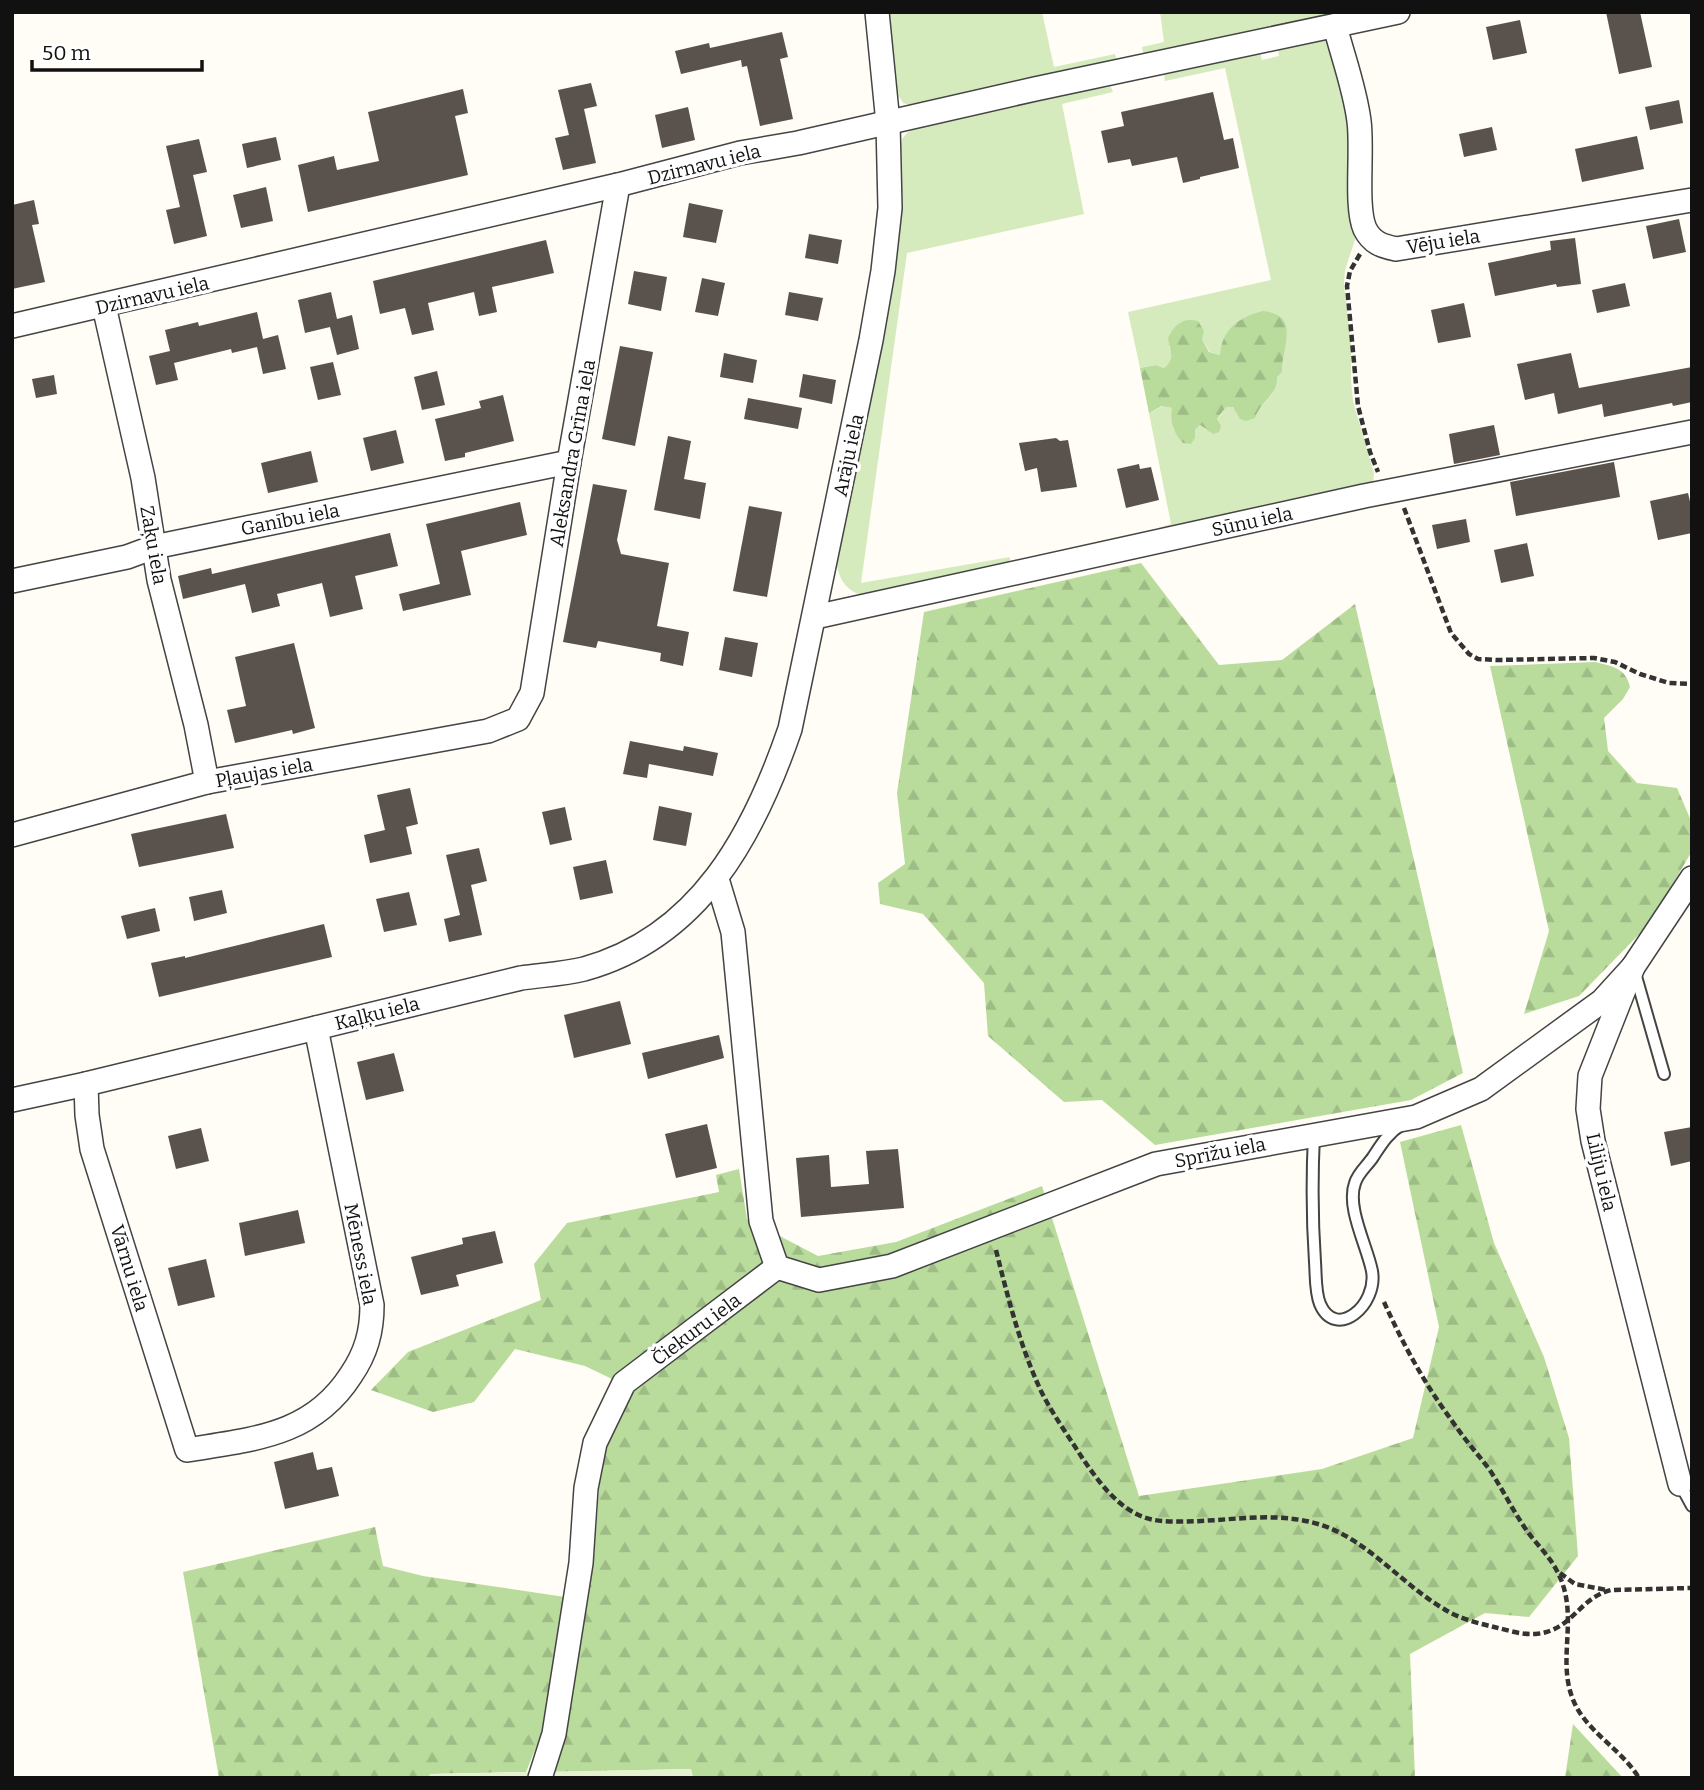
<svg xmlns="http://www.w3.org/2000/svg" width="1704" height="1790" viewBox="0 0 1704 1790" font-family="Bitter,serif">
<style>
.grass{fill:#d5ebbd}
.forest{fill:url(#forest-firs)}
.pitch{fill:#e6f2cf}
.building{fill:#5a524d}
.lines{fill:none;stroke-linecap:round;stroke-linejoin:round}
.service-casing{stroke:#444;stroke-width:14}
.minor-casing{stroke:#444;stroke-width:26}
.path{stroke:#333;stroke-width:4.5;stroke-dasharray:7 3.5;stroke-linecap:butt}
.service{stroke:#fff;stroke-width:10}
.minor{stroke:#fff;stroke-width:23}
.labels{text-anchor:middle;stroke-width:7;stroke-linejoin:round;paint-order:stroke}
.street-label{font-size:19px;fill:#111;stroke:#fff}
</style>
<defs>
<pattern id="forest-firs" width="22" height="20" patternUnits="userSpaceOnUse" patternTransform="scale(1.75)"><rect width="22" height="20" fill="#b9dc9c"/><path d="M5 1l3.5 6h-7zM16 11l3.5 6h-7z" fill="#9ebc85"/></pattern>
</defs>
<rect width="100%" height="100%" fill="#fffdf5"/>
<g class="grass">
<path d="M887,12H1042L1054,67L1115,54L1117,62L910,105L903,103L894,88Z"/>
<path d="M1160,12H1345L1144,56L1142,47L1164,42Z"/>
<path d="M1325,39L1330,42L1353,111L1357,234L1345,270L1344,285L1351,342V380L1353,401L1374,473L1373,484L1159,536L1158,528L1171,524L1149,413L1163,406L1172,408L1173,429L1183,443L1200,425L1206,430L1221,415L1226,406L1257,412L1272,394L1282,361L1286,325L1220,355L1210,352L1202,339L1169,346C1174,357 1173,361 1164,368L1156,365L1140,368L1128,312L1271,280L1225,68L1165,81L1164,75L1260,53L1262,60L1279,56L1278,49Z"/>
<path d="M1111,87L1113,92L1062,104L1084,214L907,253L861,583L1010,557V567L861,595C844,589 838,577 836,559L902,139L907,133L922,125L1081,91Z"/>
</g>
<g class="forest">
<path d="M1263,311C1302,315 1281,348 1282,372L1277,377C1278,395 1260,402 1255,418L1246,421L1240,419L1233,407H1226L1217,419L1221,426L1219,432L1213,434L1200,425L1195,430V438L1191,444L1183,443C1173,433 1170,422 1172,408L1162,406L1149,413L1140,368L1156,365L1164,368C1176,358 1170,352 1168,338C1174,325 1183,317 1198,321L1204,331L1202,339L1209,352L1220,355C1222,329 1239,317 1263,311Z"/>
<path d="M1141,563L1219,665L1282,660L1355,604L1463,1073L1411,1100L1155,1145L1102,1100L1064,1102L988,1036L984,983L923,914L880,904L878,883L905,864L897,793L924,612Z"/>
<path d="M1595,662C1612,666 1626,668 1630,687L1623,699L1604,718L1608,751L1637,783L1677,788L1692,823V851L1650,923L1579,996L1524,1014L1549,931L1490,666Z"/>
<path d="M1461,1125L1494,1243L1544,1357L1569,1438L1578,1556L1529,1617L1485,1613L1410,1654L1415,1778H693L691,1769L553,1772L565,1735L594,1559L599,1488L606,1442L635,1390L585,1366L515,1349L474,1402L433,1412L371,1390L408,1352L541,1300L534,1264L567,1223L719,1192L716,1175L739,1169L747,1219L818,1256L896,1242L1042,1186L1139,1496L1322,1469L1413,1438L1439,1327L1400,1142Z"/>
<path d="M375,1527L383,1566L423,1576L565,1597L541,1735L526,1772L430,1774L429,1778H219L183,1572Z"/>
<path d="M1573,1724L1623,1778H1565Z"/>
</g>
<path class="pitch" d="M691,1769L693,1778H429L430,1774Z"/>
<g class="building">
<path d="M1606,12H1640L1652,67L1619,74Z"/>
<path d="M1520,20L1527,53L1493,60L1486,27Z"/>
<path d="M782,32L788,57L780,59L793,119L760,126L747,66L742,67L741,60L681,74L675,51L709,43L710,48Z"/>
<path d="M591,83L597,106L584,109L596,163L563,170L555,138L569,135L558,90Z"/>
<path d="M463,89L468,113L455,116L468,175L308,212L298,165L334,156L337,170L379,161L368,112Z"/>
<path d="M1213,92L1224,140L1233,138L1239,168L1200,177V179L1183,183L1177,157L1132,166L1130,159L1108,163L1101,131L1124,126L1121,112Z"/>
<path d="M1679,100L1683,123L1650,130L1645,107Z"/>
<path d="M688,107L695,140L662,148L655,115Z"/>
<path d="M1492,127L1497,150L1464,157L1459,134Z"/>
<path d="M1637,136L1644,169L1582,182L1575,149Z"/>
<path d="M276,137L281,160L247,168L242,144Z"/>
<path d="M199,139L207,172L193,175L207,236L174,244L166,210L180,207L166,146Z"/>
<path d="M266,187L273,221L241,228L233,195Z"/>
<path d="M34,200L39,224L32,225L45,282L12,289V205Z"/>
<path d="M689,203L723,210L716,243L683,237Z"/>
<path d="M1679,219L1686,252L1653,259L1646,226Z"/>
<path d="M809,234L842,240L838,264L805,258Z"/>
<path d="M1575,238L1581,284L1557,287L1556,284L1495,296L1488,263L1551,250L1550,241Z"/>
<path d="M546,240L554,273L492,287L497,312L479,316L474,292L428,303L434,330L412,335L405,308L380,314L373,281Z"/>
<path d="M634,271L667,277L661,311L628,304Z"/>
<path d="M702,278L725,283L718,316L695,312Z"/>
<path d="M1625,283L1630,306L1597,313L1592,290Z"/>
<path d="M331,292L337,319L352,315L359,349L337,355L330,327L305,333L298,300Z"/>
<path d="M789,292L823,298L818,321L785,315Z"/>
<path d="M1464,303L1471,337L1438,343L1431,310Z"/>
<path d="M257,312L263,339L278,335L286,369L263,374L257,347L232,353L231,349L174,363L178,380L156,385L149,356L170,351L165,330L198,322L199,326Z"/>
<path d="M620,346L653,352L635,446L602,439Z"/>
<path d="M724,353L757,360L753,383L720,377Z"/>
<path d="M1571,353L1579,388L1692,367V402L1673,406L1672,403L1604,417L1602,404L1558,414L1554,393L1525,400L1517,364Z"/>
<path d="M333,362L341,395L318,400L310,367Z"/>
<path d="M437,371L445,405L422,410L414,377Z"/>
<path d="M803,374L836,380L832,404L799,397Z"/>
<path d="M54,375L57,394L36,398L32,379Z"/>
<path d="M503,395L514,441L465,453V457L445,461L435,419L481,408L479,401Z"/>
<path d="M748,398L802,408L798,429L744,419Z"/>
<path d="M1494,425L1500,455L1454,464L1449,434Z"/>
<path d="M396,430L404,463L371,471L363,438Z"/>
<path d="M668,436L691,441L684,479L706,483L700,519L654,510Z"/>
<path d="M1056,438L1060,441L1068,440L1077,487L1041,492L1037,468L1025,471L1019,443Z"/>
<path d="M311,451L318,482L268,493L261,463Z"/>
<path d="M1614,462L1620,497L1516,516L1510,482Z"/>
<path d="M1139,464L1140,469L1151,467L1159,500L1126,508L1117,469Z"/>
<path d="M593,484L627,490L617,540L621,554L669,563L657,626L689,632L683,666L660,661L661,653L598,641L596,648L563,642Z"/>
<path d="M1688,493L1692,510V533L1658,540L1650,501Z"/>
<path d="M520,502L527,535L461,551L471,595L403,611L399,594L440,584L426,524Z"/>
<path d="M749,506L782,512L767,597L733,591Z"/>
<path d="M1466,519L1470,542L1437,549L1432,525Z"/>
<path d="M390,533L398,566L355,576L363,609L330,617L322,583L277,594L280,606L252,613L245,584L183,599L178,576L211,568L212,574Z"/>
<path d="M1527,543L1534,576L1501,583L1494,550Z"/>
<path d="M725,637L758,643L752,677L719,670Z"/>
<path d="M294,643L315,728L293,734L292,730L235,743L227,710L246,706L235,657Z"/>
<path d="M630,741L683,751L684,746L718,753L713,776L649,764L647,778L623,774Z"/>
<path d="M410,788L418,824L406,827L412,854L370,863L364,835L385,830L377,795Z"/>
<path d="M659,806L692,813L686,846L653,840Z"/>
<path d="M565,807L572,840L550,845L542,812Z"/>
<path d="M226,814L234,848L139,867L131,834Z"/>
<path d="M479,848L487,881L471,885L482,935L449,942L444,919L460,915L446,855Z"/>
<path d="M606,860L613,893L580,900L573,867Z"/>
<path d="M222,890L227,913L194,921L189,897Z"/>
<path d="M409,892L417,925L384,932L376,899Z"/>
<path d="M155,908L160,931L127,939L121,916Z"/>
<path d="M324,924L332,957L159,997L151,963L185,956V958Z"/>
<path d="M620,1001L631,1044L574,1058L564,1015Z"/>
<path d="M719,1035L724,1058L648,1079L642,1053Z"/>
<path d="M394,1053L404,1091L366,1100L357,1062Z"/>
<path d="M707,1124L717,1168L676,1178L665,1134Z"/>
<path d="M1692,1127V1161L1671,1166L1664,1132Z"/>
<path d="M201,1128L209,1161L176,1169L168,1136Z"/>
<path d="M898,1149L904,1208L801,1217L796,1158L829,1155L831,1187L869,1184L866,1151Z"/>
<path d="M298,1210L305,1243L245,1256L239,1223Z"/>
<path d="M495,1231L503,1263L456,1275L459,1286L421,1295L411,1257L463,1244L462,1238Z"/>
<path d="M206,1259L215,1297L178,1306L168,1268Z"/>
<path d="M313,1452L317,1470L332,1467L339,1496L285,1509L274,1462Z"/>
</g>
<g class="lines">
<g class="service-casing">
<g id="service">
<path d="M1635,973L1664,1074"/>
<path d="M1314,1134C1312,1176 1312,1219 1315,1262C1316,1275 1315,1292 1320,1304C1336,1341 1378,1305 1372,1271C1367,1246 1346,1207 1355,1183C1358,1173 1367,1166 1373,1157C1381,1145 1388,1133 1401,1125"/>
<path d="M1680,1484L1692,1506"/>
</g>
</g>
<g class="minor-casing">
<g id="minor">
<path d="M1335,26C1343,57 1355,89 1359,121C1363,150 1355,207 1365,229C1372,243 1382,246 1396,249L1692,200"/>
<path d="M104,306L143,478L159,580L196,725L207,782"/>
<path d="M12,326L618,185L740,153L798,143L1035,89L1398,12"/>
<path d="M12,581L127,557L154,547L569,462"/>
<path d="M815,617L1364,496L1692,432"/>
<path d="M12,835L207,782L488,731L518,719L532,693L569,462L618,185"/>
<path d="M717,879L733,932L761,1221L777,1267"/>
<path d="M86,1084L87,1115L92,1149L187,1450C253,1439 312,1436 351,1375C366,1353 372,1332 372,1305L316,1028"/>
<path d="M12,1100L86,1084L521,978C542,975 564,974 584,969C700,937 754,834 790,729L871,340L883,271L890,208L888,123L877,12"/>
<path d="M777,1267L819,1280L892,1266L1156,1164L1416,1117L1481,1089L1602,1001L1633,967"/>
<path d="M1680,1484L1593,1141L1588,1109L1590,1076L1633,967L1692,878"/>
<path d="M540,1778L554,1734L581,1563L586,1488L595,1443L624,1383L777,1267"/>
</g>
</g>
<g class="path">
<path d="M1360,254L1350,271L1347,286L1358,406L1370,452L1378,472"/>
<path d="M1404,508L1451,633L1469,654L1478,659L1497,660L1594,658L1615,662L1640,674L1669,683L1692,684"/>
<path d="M996,1250C1008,1298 1020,1346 1041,1391C1053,1415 1069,1437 1083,1459C1103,1488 1126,1519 1163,1521C1218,1525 1274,1507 1327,1527C1371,1544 1403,1585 1444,1609C1458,1618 1477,1623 1494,1627C1507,1630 1522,1635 1535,1634C1573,1631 1578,1598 1611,1590L1692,1588"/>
<path d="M1384,1302C1402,1342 1424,1383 1450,1418C1462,1436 1476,1452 1489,1469C1502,1488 1512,1509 1525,1528C1535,1543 1549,1555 1557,1571C1580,1614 1557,1656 1572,1697C1584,1731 1621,1748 1639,1778"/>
<path d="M1560,1573L1575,1584L1607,1590"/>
</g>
<use href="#service" class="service"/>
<use href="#minor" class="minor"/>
</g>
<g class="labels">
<g class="street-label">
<text transform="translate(704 164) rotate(-14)" y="7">Dzirnavu iela</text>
<text transform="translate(1443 241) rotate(-9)" y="7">Vēju iela</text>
<text transform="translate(152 295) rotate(-13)" y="7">Dzirnavu iela</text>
<text transform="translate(572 453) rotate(-80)" y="7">Aleksandra Grīna iela</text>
<text transform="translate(848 455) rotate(-78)" y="7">Arāju iela</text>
<text transform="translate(290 519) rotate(-11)" y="7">Ganību iela</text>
<text transform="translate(1252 521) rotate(-12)" y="7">Sūnu iela</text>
<text transform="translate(154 545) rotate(80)" y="7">Zaķu iela</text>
<text transform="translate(264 772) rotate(-10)" y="7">Pļaujas iela</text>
<text transform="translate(377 1013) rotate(-14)" y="7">Kaļķu iela</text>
<text transform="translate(1220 1152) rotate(-11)" y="7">Sprīžu iela</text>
<text transform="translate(1602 1172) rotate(77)" y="7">Liliju iela</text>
<text transform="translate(361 1254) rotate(79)" y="7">Mēness iela</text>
<text transform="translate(130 1268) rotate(73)" y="7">Vārnu iela</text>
<text transform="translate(696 1329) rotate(-37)" y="7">Čiekuru iela</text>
</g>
</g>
<rect width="1704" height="1790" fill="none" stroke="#111111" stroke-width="28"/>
<path d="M32 60v10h170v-10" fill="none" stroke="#111111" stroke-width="3.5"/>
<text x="42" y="60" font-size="21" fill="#111111" stroke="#ffffff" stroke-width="5" paint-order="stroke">50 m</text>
</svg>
